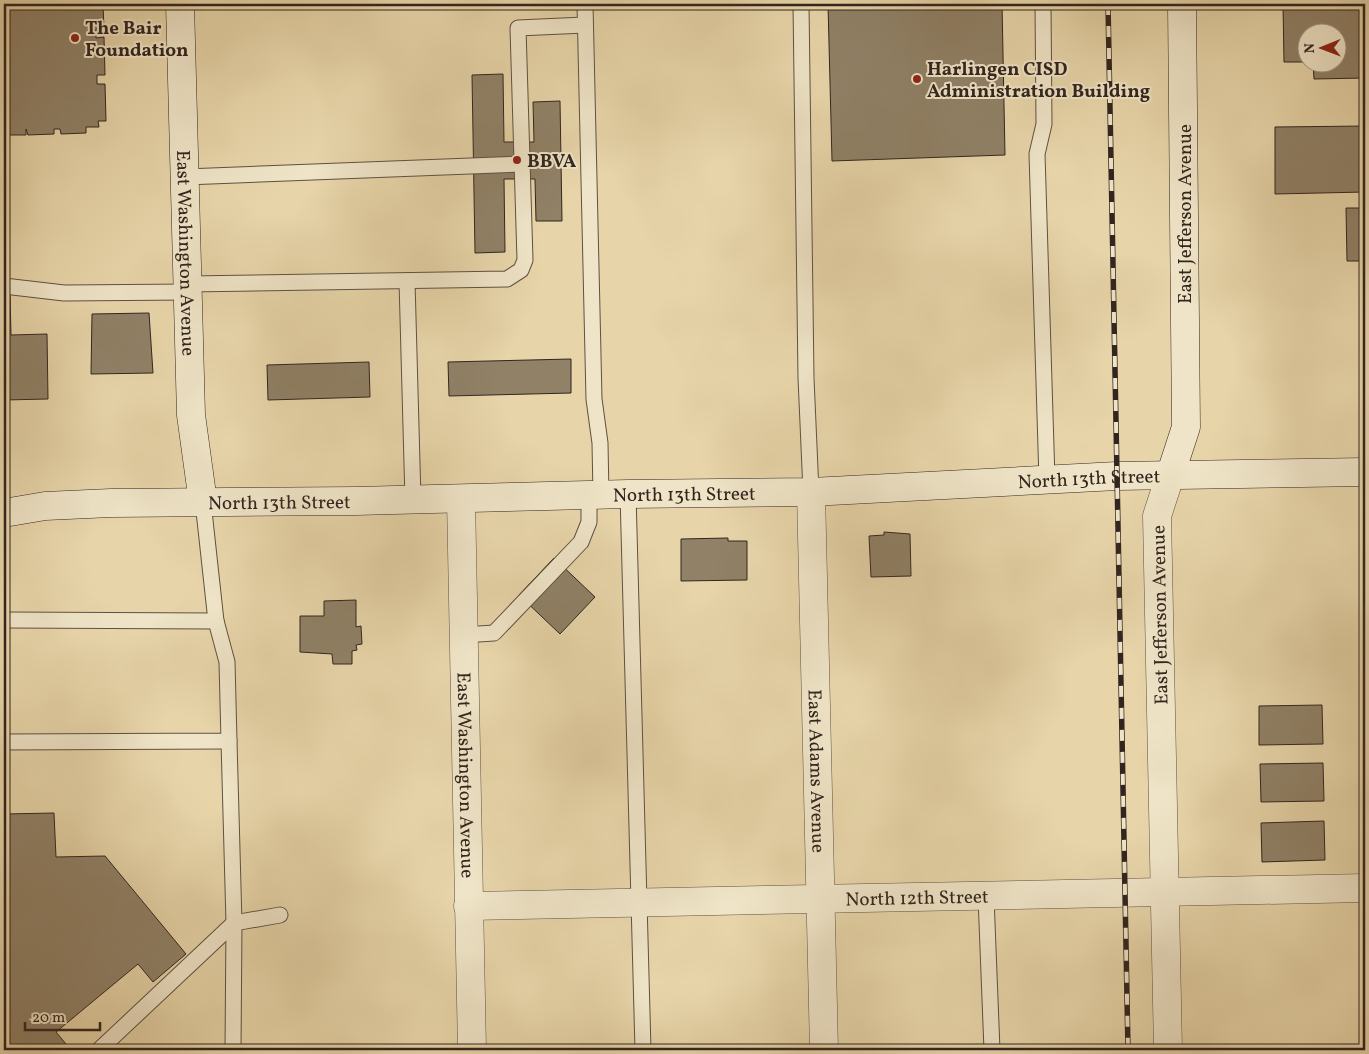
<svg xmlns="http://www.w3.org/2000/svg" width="1369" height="1054" viewBox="0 0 1369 1054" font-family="Vollkorn,serif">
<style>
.building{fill:#908167;stroke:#32251f}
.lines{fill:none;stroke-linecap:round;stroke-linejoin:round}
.lane-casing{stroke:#5f5142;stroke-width:17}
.street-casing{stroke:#5f5142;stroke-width:29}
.secondary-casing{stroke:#32251f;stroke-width:29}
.lane{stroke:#efe4c7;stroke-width:15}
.street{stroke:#efe4c7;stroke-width:28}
.secondary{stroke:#efe4c7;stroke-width:28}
.rail-casing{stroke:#32251f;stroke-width:5.5}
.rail{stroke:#efe4c7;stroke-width:4;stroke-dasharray:11;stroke-linecap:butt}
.poi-dot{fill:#8f2418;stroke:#efe4c7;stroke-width:2}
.labels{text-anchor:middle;stroke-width:4;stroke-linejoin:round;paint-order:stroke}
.poi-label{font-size:19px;font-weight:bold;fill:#32251f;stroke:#efe4c7;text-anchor:start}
.street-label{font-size:19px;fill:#32251f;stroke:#efe4c7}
</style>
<rect width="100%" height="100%" fill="#e7d5a9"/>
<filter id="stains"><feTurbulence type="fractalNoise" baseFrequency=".004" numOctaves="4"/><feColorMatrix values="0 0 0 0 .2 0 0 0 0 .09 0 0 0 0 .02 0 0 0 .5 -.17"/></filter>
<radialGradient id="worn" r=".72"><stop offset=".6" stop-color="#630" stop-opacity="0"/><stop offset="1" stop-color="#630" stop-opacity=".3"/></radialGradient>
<g class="building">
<path d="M4,4H103L104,29H96V38L104,37L105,75H97V84H105L106,121H98L99,127H86V133L61,134L60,129H54V134L28,135L26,129V135H4Z"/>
<path d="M828,4H1002L1005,155L832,161Z"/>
<path d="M1283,4H1365V78L1314,79L1313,62H1336V32H1306V62H1284Z"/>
<path d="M503,74L504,142H534L533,102L560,101L562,221H536L535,179H504L505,252L475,253L472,75Z"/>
<path d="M1365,126V192L1275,194V127Z"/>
<path d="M1346,208H1365V261H1347Z"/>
<path d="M4,295H10L11,335L47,334L48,399L4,400Z"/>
<path d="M149,313L153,373L91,374L92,314Z"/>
<path d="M571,359V393L449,396L448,362Z"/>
<path d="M369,362L370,397L268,400L267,365Z"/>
<path d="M884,532L910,534L911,576L871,577L869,536L884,535Z"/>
<path d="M728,538V541H747V580L681,581V539Z"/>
<path d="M554,558L595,597L560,634L519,595Z"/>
<path d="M356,600V627L361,626L362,644L356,645L357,650L352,651V664H333L332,654L300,652V616H324V601Z"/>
<path d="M1322,705L1323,744L1259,745V706Z"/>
<path d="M1323,763L1324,801L1261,802L1260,764Z"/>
<path d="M54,813L56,857L105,856L186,954L153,982L138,964L56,1032L71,1050H4V814Z"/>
<path d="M1324,821L1325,860L1262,862L1261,823Z"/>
</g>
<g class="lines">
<g class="lane-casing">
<g id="lane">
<path d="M585,4L594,399L600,443L601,495"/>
<path d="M801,4L806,378L811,492"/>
<path d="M1043,4L1044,124L1037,154L1047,480"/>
<path d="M185,177L522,164"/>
<path d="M407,281L413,500"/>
<path d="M187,284L507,279L521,270L525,260L518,28L585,25"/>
<path d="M4,286L64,293L188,292"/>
<path d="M628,494L643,1050"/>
<path d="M203,502L216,621"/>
<path d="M4,620L216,621L227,662L229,741L4,742"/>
<path d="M463,635L494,633L581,542L589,522V495"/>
<path d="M229,741L234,923L233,1050"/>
<path d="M986,897L992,1050"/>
<path d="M99,1050L234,923L280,915"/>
</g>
</g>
<g class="street-casing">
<g id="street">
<path id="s1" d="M811,492L824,1050"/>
<path id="s2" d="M461,499L472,1050"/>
<path id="s3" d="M468,906L1365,888"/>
<path d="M1168,1050L1157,516L1170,476"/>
</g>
</g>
<g class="secondary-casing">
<g id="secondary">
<path id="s4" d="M180,4L191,415L203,502"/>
<path d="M1170,476L1186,427L1182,4"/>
<path id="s5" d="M4,513L45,506L111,503L356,501L628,494L811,492L1117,476L1365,472"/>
</g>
</g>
<use href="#lane" class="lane"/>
<use href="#street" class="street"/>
<use href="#secondary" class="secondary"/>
<g class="rail-casing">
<path id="rail" d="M1108,4L1128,1050"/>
</g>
<use href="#rail" class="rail"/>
</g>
<g class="poi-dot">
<circle cx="75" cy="38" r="5"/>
<circle cx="917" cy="79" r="5"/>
<circle cx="517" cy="160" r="5"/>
</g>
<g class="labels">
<g class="poi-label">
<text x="85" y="34">The Bair<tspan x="85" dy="22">Foundation</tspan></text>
<text x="927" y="75">Harlingen CISD<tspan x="927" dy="22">Administration Building</tspan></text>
<text x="527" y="167">BBVA</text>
</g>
<g class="street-label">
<text transform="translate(1184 214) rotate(-90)" y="7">East Jefferson Avenue</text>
<text dy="7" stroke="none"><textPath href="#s4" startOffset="249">East Washington Avenue</textPath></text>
<text dy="7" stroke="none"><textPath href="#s5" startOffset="1086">North 13th Street</textPath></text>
<text dy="7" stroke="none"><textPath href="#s5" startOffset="681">North 13th Street</textPath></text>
<text dy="7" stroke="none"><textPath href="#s5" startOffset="276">North 13th Street</textPath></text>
<text transform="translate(1159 615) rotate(-91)" y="7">East Jefferson Avenue</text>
<text dy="7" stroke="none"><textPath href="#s1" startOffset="279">East Adams Avenue</textPath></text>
<text dy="7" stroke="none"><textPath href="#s2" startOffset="276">East Washington Avenue</textPath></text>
<text dy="7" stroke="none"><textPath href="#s3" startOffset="449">North 12th Street</textPath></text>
</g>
</g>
<rect width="1369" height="1054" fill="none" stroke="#e7d5a9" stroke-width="20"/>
<rect x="5" y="5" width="1359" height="1044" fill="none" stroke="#32251f" stroke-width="2.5"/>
<rect x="10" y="10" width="1349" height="1034" fill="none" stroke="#32251f"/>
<g transform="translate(1322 48) rotate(269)"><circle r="24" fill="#efe4c7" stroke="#a39884"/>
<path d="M0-4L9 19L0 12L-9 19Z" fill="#8f2418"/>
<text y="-8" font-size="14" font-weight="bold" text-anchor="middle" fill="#32251f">N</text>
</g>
<path d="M25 1022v8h75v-8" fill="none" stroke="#32251f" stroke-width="2.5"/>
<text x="32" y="1022" font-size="15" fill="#32251f" stroke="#efe4c7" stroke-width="4" paint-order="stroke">20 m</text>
<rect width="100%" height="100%" filter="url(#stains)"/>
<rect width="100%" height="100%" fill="url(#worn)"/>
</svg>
